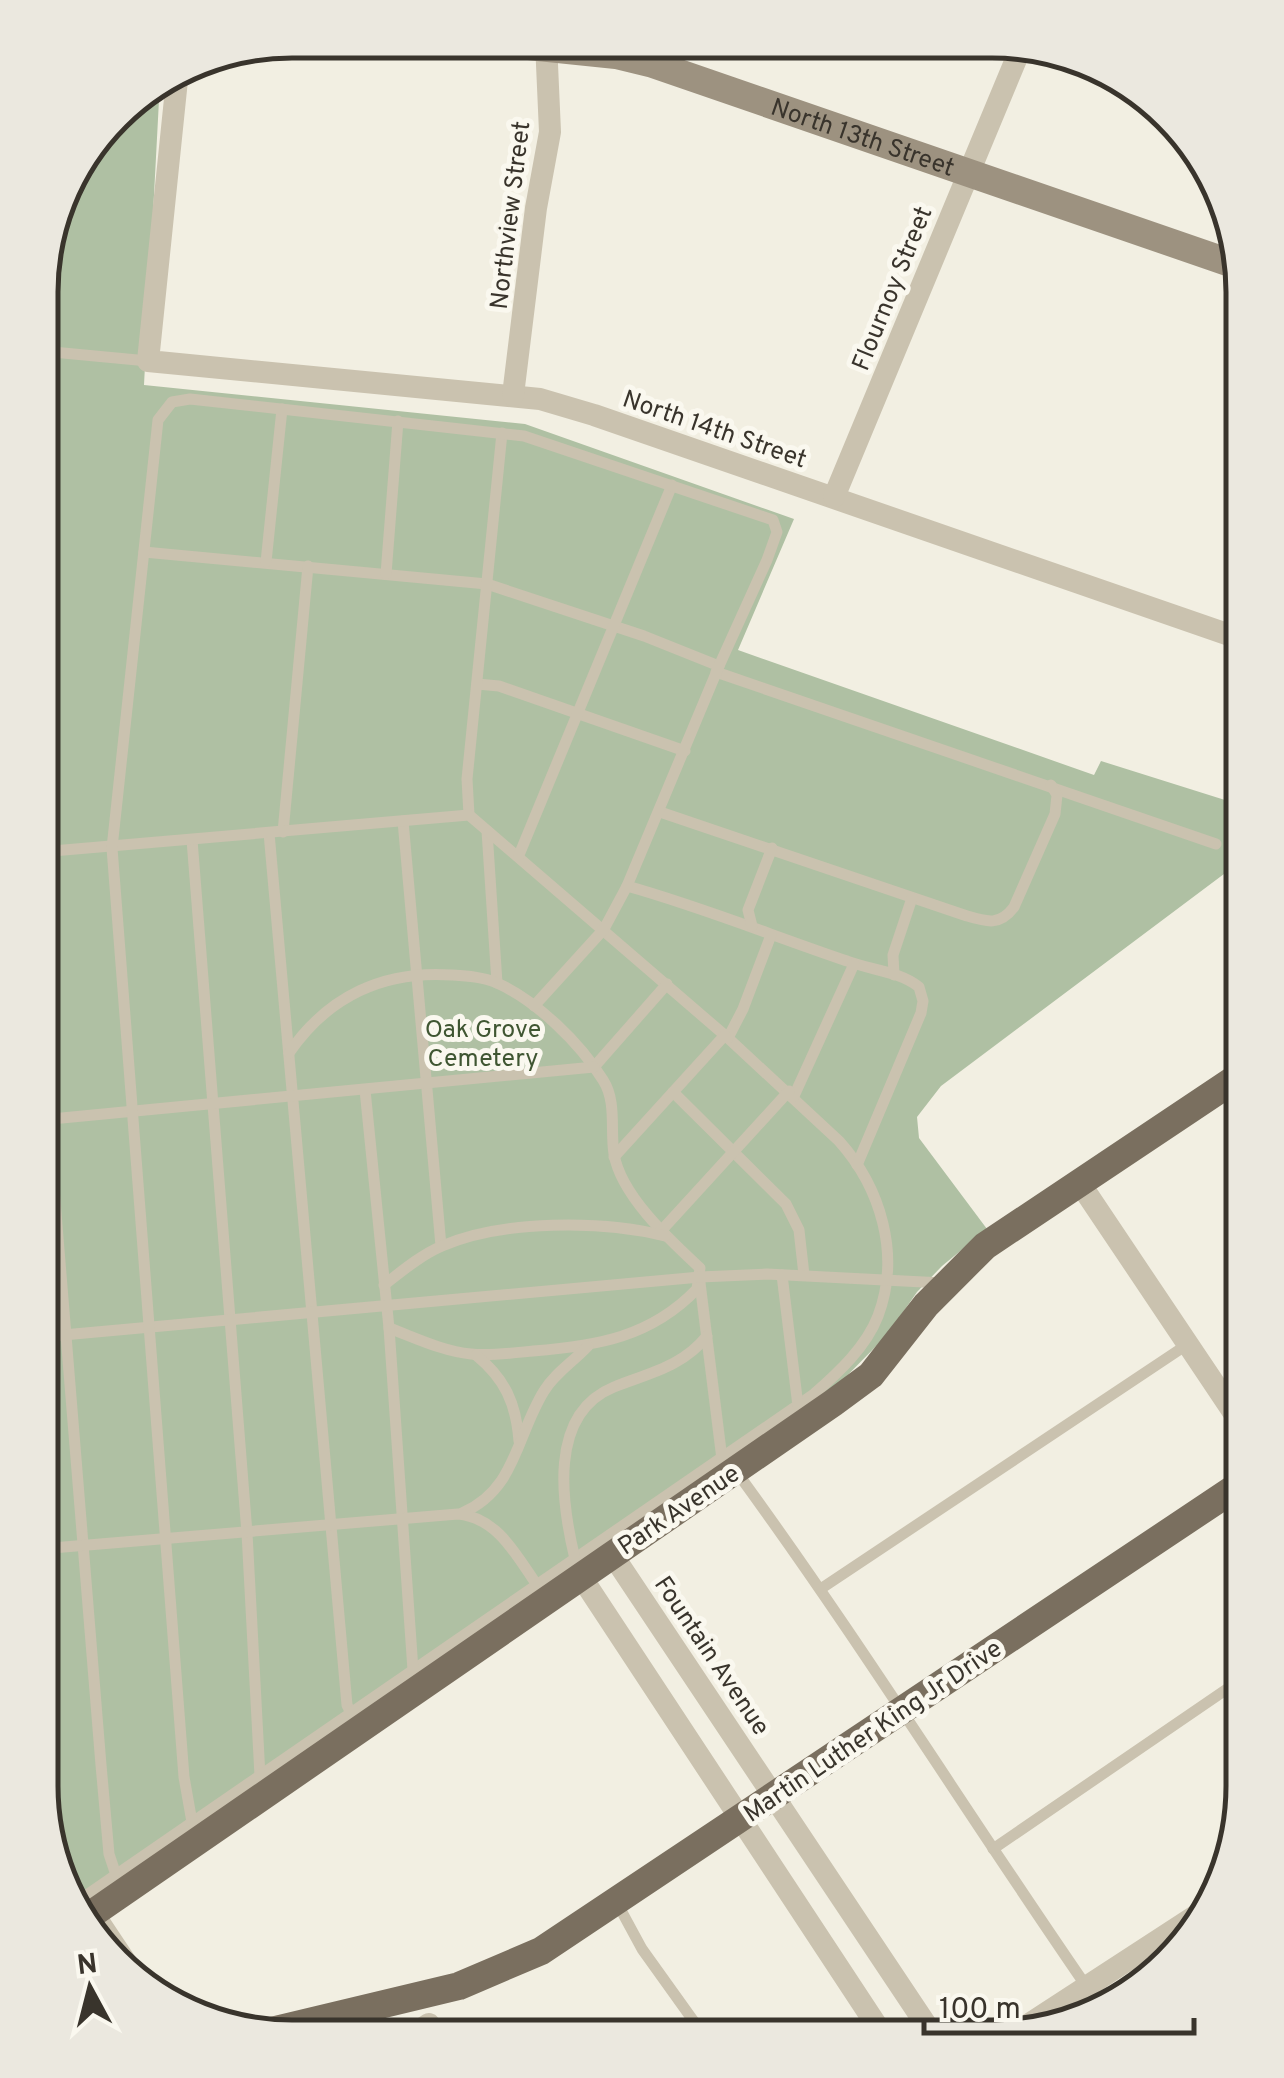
<svg xmlns="http://www.w3.org/2000/svg" width="1284" height="2078" viewBox="0 0 1284 2078" font-family="Overpass,sans-serif">
<style>
.green{fill:#afc0a3}
.lines{fill:none;stroke-linecap:round;stroke-linejoin:round}
.service{stroke:#cac2af;stroke-width:11}
.minor{stroke:#cac2af;stroke-width:22}
.secondary{stroke:#9d9280;stroke-width:28}
.primary{stroke:#7a6f5f;stroke-width:28}
.labels{text-anchor:middle;stroke-width:10;stroke-linejoin:round;paint-order:stroke}
.street-label{font-size:25px;fill:#39342c;stroke:#faf8ef}
.park-label{font-size:25px;fill:#3f5632;stroke:#faf8ef}
.rim{fill:none;stroke:#39342c;stroke-width:5}
</style>
<rect width="100%" height="100%" fill="#f2efe2"/>
<path class="green" d="M160,81L144,385L525,424L794,519L738,650L1094,775L1101,761L1244,806V859L941,1086L917,1117L919,1138L987,1229L942,1266L917,1292L887,1335L830,1393L80,1910L59,1882L40,1787L42,259L66,180L125,103Z"/>
<g class="lines">
<g class="service">
<path d="M42,351L148,361"/>
<path d="M144,552L487,584L644,636L719,666"/>
<path d="M266,562L282,409"/>
<path d="M386,574L398,421"/>
<path d="M716,672L1216,844"/>
<path d="M477,684L499,686L685,751"/>
<path d="M660,812L967,916C987,922 1000,926 1014,907L1055,814L1057,795L1051,785"/>
<path d="M469,815L467,779L502,433"/>
<path d="M403,821L441,1246"/>
<path d="M487,831L497,983"/>
<path d="M283,832L308,566"/>
<path d="M269,833L347,1705L351,1713"/>
<path d="M192,840L247,1533L260,1776"/>
<path d="M41,852L469,815L728,1038L839,1141C881,1188 901,1255 878,1316C866,1347 839,1372 814,1394L75,1903"/>
<path d="M519,855L672,485"/>
<path d="M627,886C702,907 773,936 847,961C870,970 899,971 919,987L923,1001L921,1013L857,1165"/>
<path d="M752,926L748,910L772,848"/>
<path d="M894,975L893,955L912,898"/>
<path d="M41,1029L101,1765L109,1854L116,1875"/>
<path d="M728,1038L743,1009L771,935"/>
<path d="M289,1053C328,996 384,970 452,975C467,976 483,977 497,983C537,1001 580,1043 603,1080C617,1102 610,1129 614,1154C621,1196 671,1241 700,1268L697,1289C651,1337 597,1346 533,1351C513,1353 491,1356 471,1354C442,1351 416,1338 389,1328"/>
<path d="M594,1067L667,984"/>
<path d="M365,1090L389,1328L413,1670"/>
<path d="M673,1092L786,1204L799,1230L804,1275"/>
<path d="M794,1096L854,964"/>
<path d="M41,1120L594,1067"/>
<path d="M614,1157L725,1035"/>
<path d="M661,1231L789,1091"/>
<path d="M782,1275L798,1406"/>
<path d="M700,1283L722,1459"/>
<path d="M384,1285C402,1271 421,1255 442,1246C502,1220 602,1220 665,1236"/>
<path d="M41,1337L700,1277L767,1274L943,1283"/>
<path d="M476,1355C505,1379 516,1403 519,1441"/>
<path d="M736,1471C864,1646 978,1831 1102,2009"/>
<path d="M462,1513C516,1490 516,1436 544,1391C555,1373 573,1362 588,1346"/>
<path d="M40,1549L458,1514C498,1518 516,1555 537,1585"/>
<path d="M575,1559C562,1505 547,1414 614,1387C649,1373 682,1367 707,1336"/>
<path d="M822,1588L1188,1344"/>
<path d="M192,1822L184,1777L112,848L158,420L172,402L190,399L524,436L773,520L777,532L767,560L719,666L627,886L604,929L534,1006"/>
<path d="M993,1849L1243,1678"/>
<path d="M616,1901L642,1949L705,2037"/>
</g>
<g class="minor">
<path d="M178,70L148,361L540,399L594,415L1244,640"/>
<path d="M513,395L536,208L550,132L546,42"/>
<path d="M834,497L1022,45"/>
<path d="M1079,1182L1244,1428"/>
<path d="M612,1554L935,2038"/>
<path d="M580,1575L885,2038"/>
<path d="M93,1913L143,1988"/>
<path d="M1014,2034L1203,1911"/>
<path d="M411,2036L429,2024"/>
</g>
<path class="secondary" id="s1" d="M479,41L616,55L653,64L1239,266"/>
<g class="primary">
<path d="M86,1918L833,1403L871,1375L926,1305L985,1246L1244,1073"/>
<path d="M255,2035L459,1986L541,1951L1244,1482"/>
</g>
</g>
<g class="labels">
<g class="street-label">
<text dy="9" stroke="none"><textPath href="#s1" startOffset="398">North 13th Street</textPath></text>
<text transform="translate(509 215) rotate(-83)" y="9">Northview Street</text>
<text transform="translate(891 288) rotate(-68)" y="9">Flournoy Street</text>
<text transform="translate(715 428) rotate(19)" y="9">North 14th Street</text>
<text transform="translate(678 1509) rotate(-34)" y="9">Park Avenue</text>
<text transform="translate(713 1655) rotate(56)" y="9">Fountain Avenue</text>
<text transform="translate(872 1730) rotate(-34)" y="9">Martin Luther King Jr Drive</text>
</g>
<g class="park-label">
<text x="483" y="1037">Oak Grove<tspan x="483" dy="29">Cemetery</tspan></text>
</g>
</g>
<path d="M0 0H1284V2078H0ZM292 58H992A234 234 0 0 1 1226 292V1786A234 234 0 0 1 992 2020H292A234 234 0 0 1 58 1786V292A234 234 0 0 1 292 58Z" fill="#ebe8df" fill-rule="evenodd"/>
<path class="rim" d="M292 58H992A234 234 0 0 1 1226 292V1786A234 234 0 0 1 992 2020H292A234 234 0 0 1 58 1786V292A234 234 0 0 1 292 58Z"/>
<g transform="translate(90 1988) rotate(353)" stroke="#faf8ef" stroke-width="8" paint-order="stroke">
<path d="M0-8L18 38L0 25L-18 38Z" fill="#39342c"/>
<text y="-15" font-size="28" font-weight="bold" text-anchor="middle" fill="#39342c">N</text>
</g>
<path d="M924 2018v15h270v-15" fill="none" stroke="#39342c" stroke-width="5"/>
<text x="939" y="2018" font-size="30" fill="#39342c" stroke="#faf8ef" stroke-width="8" paint-order="stroke">100 m</text>
</svg>
